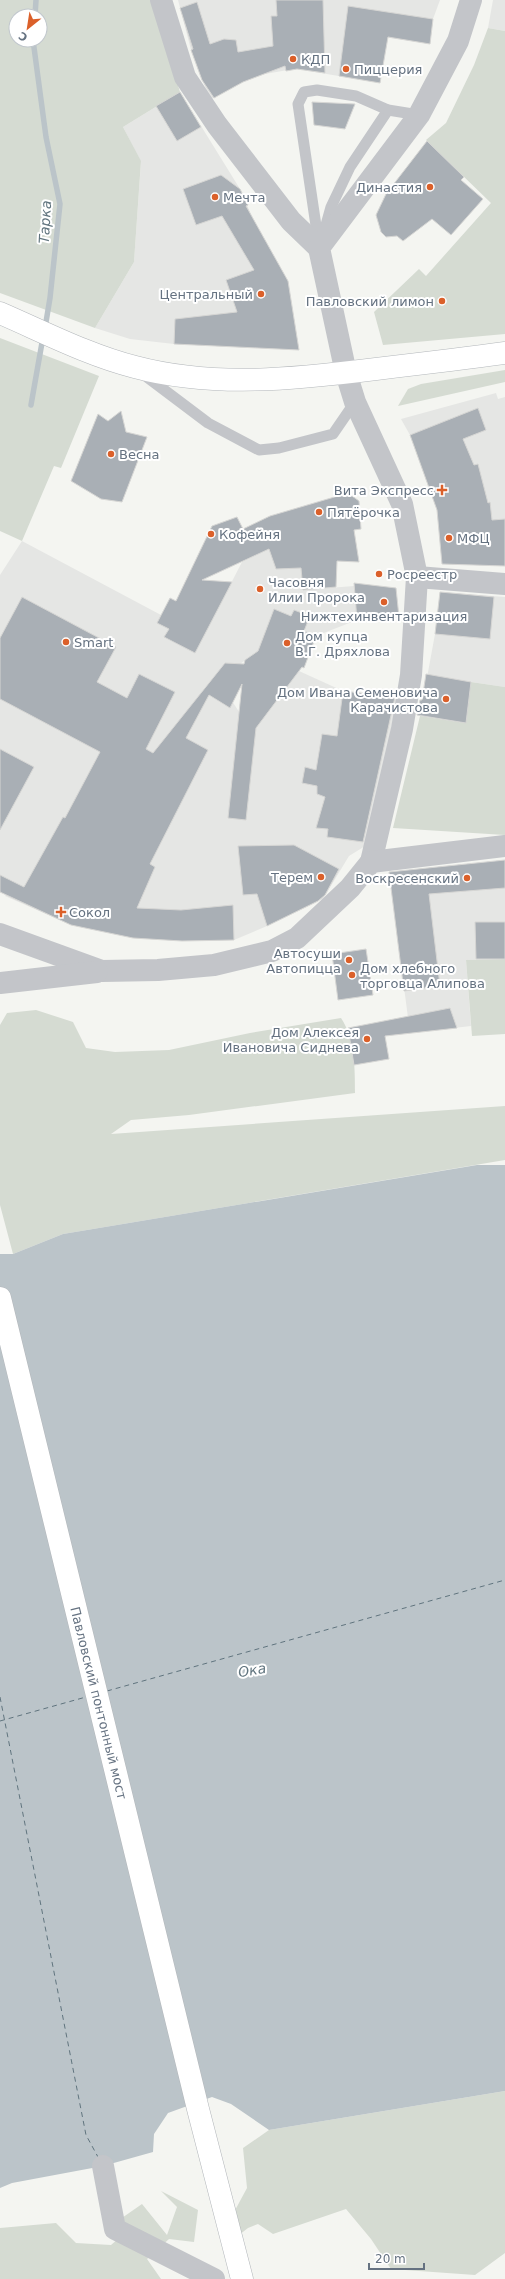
<svg xmlns="http://www.w3.org/2000/svg" width="505" height="2279" viewBox="0 0 505 2279" font-family="'DejaVu Sans',sans-serif">
<style>
.built{fill:#e5e6e4}
.green{fill:#d5dbd2;fill-rule:evenodd}
.water{fill:#bbc4c9}
.lines{fill:none;stroke-linecap:round;stroke-linejoin:round}
.stream{stroke:#bbc4c9;stroke-width:5.5}
.ferry{stroke:#60747e;stroke-width:1;stroke-dasharray:5 4;stroke-linecap:butt}
.building{fill:#a9afb5;stroke:#d6d6d4}
.secondary-casing{stroke:#b3b7bb;stroke-width:23}
.service{stroke:#c3c5c9;stroke-width:11}
.minor{stroke:#c3c5c9;stroke-width:22}
.tertiary{stroke:#c3c5c9;stroke-width:22}
.secondary{stroke:#fff;stroke-width:22}
.poi-dot{fill:#db602a;stroke:#fff;stroke-width:1.5}
.labels{text-anchor:middle;stroke-width:4;stroke-linejoin:round;paint-order:stroke}
.poi-label{font-size:13px;fill:#657281;stroke:#fff;text-anchor:start}
.street-label{font-size:13px;fill:#657281;stroke:#fff}
.water-label{font-size:14px;font-style:italic;fill:#60747e;stroke:#fff}
</style>
<rect width="100%" height="100%" fill="#f4f5f1"/>
<g class="built">
<path d="M178,0H440L433,19L430,44L365,34L380,83L309,71L305,67L265,74L243,82L210,100L191,50Z"/>
<path d="M493,0H505V31L488,28Z"/>
<path d="M180,92L240,189L254,221L288,281L299,350L174,344L130,339L95,328L134,262L141,162L123,127Z"/>
<path d="M496,393L498,399L505,397V566L442,564L437,510L410,435L401,419Z"/>
<path d="M22,541L161,615L157,623L169,629L165,638L195,653L242,562L269,549L276,569L301,568L303,590L354,586L357,620L316,636L304,631L309,615L294,610L291,616L274,610L258,651L240,664L225,663L202,691L226,706L232,701L243,718L266,715L299,671L343,691L397,697L370,843L349,856L323,899L267,926L234,940L182,941L135,938L71,925L5,896L13,881L0,875V575Z"/>
<path d="M440,592L505,597V687L471,682L466,723L420,716L435,634Z"/>
<path d="M505,860V959L466,960L471,1026L410,1033L389,872Z"/>
</g>
<g class="green">
<path d="M0,0H152L180,92L123,127L141,161L134,262L95,328L0,293ZM16,16H40V40H16Z"/>
<path d="M488,28L505,31V334L383,345L374,312L419,269L426,276L491,203L426,140L446,123L474,65Z"/>
<path d="M0,338L99,376L61,468L54,466L22,541L0,531Z"/>
<path d="M505,370V382L398,406L408,389L421,384Z"/>
<path d="M471,682L505,687V835L393,828L420,716L465,723Z"/>
<path d="M505,959V1034L472,1036L466,960Z"/>
<path d="M36,1010L73,1022L86,1048L115,1052L169,1050L250,1033L341,1018C355,1039 355,1068 355,1093L189,1115L131,1120L111,1134L505,1106V1160L63,1234L13,1254L0,1205V1025L7,1013Z"/>
<path d="M505,2091V2253L475,2275L391,2269L371,2239L346,2209L273,2234L258,2224L248,2228L239,2235L233,2214L247,2188L243,2148L269,2130Z"/>
<path d="M161,2191L198,2210L194,2242L169,2239L147,2259L161,2279H0V2228L56,2223L76,2243L111,2245L125,2233L119,2220L142,2204L167,2235L177,2207Z"/>
</g>
<path class="water" d="M477,1165H505V2091L269,2130L231,2104L212,2097L168,2113L154,2134L153,2152L103,2166L12,2183L0,2188V1254H13L63,1234Z"/>
<g class="lines">
<g class="stream">
<path d="M35,16L36,0"/>
<path d="M33,40L46,137L60,204L50,298L45,328"/>
<path d="M31,405L43,337"/>
</g>
<g class="ferry">
<path d="M107,1691L505,1580"/>
<path d="M0,1697L86,2135L98,2157"/>
<path d="M0,1721L86,1697"/>
</g>
</g>
<g class="building">
<path d="M276,0H323L325,73L297,69L286,71L285,66L243,82L214,98L202,80L191,50L193,49L180,8L197,2L210,44L224,39L236,40L238,52L273,46L271,16H277Z"/>
<path d="M348,6L433,19L430,44L388,37L380,83L339,76Z"/>
<path d="M180,92L201,127L177,141L156,106Z"/>
<path d="M312,102L355,104L345,129L314,125Z"/>
<path d="M427,141L464,177L461,180L483,199L451,235L432,219L403,241L397,236L386,237L381,232L376,215L386,194Z"/>
<path d="M221,175L240,189L248,205L246,206L288,281L299,350L174,344L175,319L237,312L226,280L254,270L222,216L196,225L183,189Z"/>
<path d="M478,408L486,430L463,439L474,465L478,464L488,503L490,502L492,520L505,519V566L442,564L437,510L410,435Z"/>
<path d="M121,411L126,432L147,437L122,502L101,499L71,481L98,414L108,421Z"/>
<path d="M348,493L359,501L361,529L354,530L359,562L337,561L336,587L303,590L301,568L276,569L269,549L202,580L232,582L195,653L164,637L169,629L157,623L170,598L176,601L212,526L237,517L243,529L270,516Z"/>
<path d="M354,583L396,588L399,617L357,620Z"/>
<path d="M440,592L494,597L490,639L435,634Z"/>
<path d="M22,597L116,647L97,682L127,698L139,674L175,692L146,749L153,753L225,663L244,664L245,660L258,651L274,609L291,616L294,610L310,616L304,631L316,636L304,668L302,667L256,728L246,820L228,818L242,684L230,708L209,695L186,738L208,750L150,864L155,867L137,908L181,910L233,905L234,940L182,941L133,938L71,925L0,892V875L24,887L63,817L65,818L100,752L0,699V638Z"/>
<path d="M426,674L471,682L466,723L417,715L420,700H422Z"/>
<path d="M343,691L395,697L363,842L327,837L328,829L316,828L325,797L317,794V786L302,783L305,767L316,770L322,734L337,736Z"/>
<path d="M0,749L34,767L0,830Z"/>
<path d="M294,845L339,869L325,895L318,901L267,926L257,894L243,895L238,846Z"/>
<path d="M505,860V888L429,894L440,986L404,991L389,872Z"/>
<path d="M475,922H505V959H476Z"/>
<path d="M366,949L373,995L338,1000L332,954Z"/>
<path d="M450,1008L457,1028L385,1036L389,1059L354,1065L348,1028Z"/>
</g>
<g class="lines">
<g class="secondary-casing">
<g id="secondary">
<path d="M0,313C44,332 88,355 135,367C214,388 296,379 376,369C419,364 462,359 505,353"/>
<path d="M0,1298L198,2109L242,2279"/>
</g>
</g>
<g class="service">
<path d="M324,232L331,207L350,167L388,110"/>
<path d="M319,246L298,104L304,92L317,90L356,96L388,110L419,115"/>
<path d="M143,374L208,423L259,450L279,448L333,434L355,402"/>
</g>
<g class="minor">
<path d="M161,0L185,77L217,125L291,221L319,248"/>
<path d="M346,373L355,402L402,504L417,577L411,675L402,729L371,862"/>
<path d="M417,577L505,584"/>
<path d="M103,2166L115,2229L214,2279"/>
</g>
<g class="tertiary">
<path d="M346,373L319,248L419,115L458,41L471,0"/>
<path d="M0,934L102,971L158,970L214,965L272,951L297,938L350,888L371,862L505,846"/>
<path d="M0,983L97,972"/>
</g>
<use href="#secondary" class="secondary"/>
</g>
<g class="poi-dot">
<circle cx="293" cy="59" r="4"/>
<circle cx="346" cy="69" r="4"/>
<circle cx="430" cy="187" r="4"/>
<circle cx="215" cy="197" r="4"/>
<circle cx="261" cy="294" r="4"/>
<circle cx="442" cy="301" r="4"/>
<circle cx="111" cy="454" r="4"/>
<path d="M440 484h4v4h4v4h-4v4h-4v-4h-4v-4h4z"/>
<circle cx="319" cy="512" r="4"/>
<circle cx="211" cy="534" r="4"/>
<circle cx="449" cy="538" r="4"/>
<circle cx="379" cy="574" r="4"/>
<circle cx="260" cy="589" r="4"/>
<circle cx="384" cy="602" r="4"/>
<circle cx="66" cy="642" r="4"/>
<circle cx="287" cy="643" r="4"/>
<circle cx="446" cy="699" r="4"/>
<circle cx="321" cy="877" r="4"/>
<circle cx="467" cy="878" r="4"/>
<path d="M59 906h4v4h4v4h-4v4h-4v-4h-4v-4h4z"/>
<circle cx="349" cy="960" r="4"/>
<circle cx="352" cy="975" r="4"/>
<circle cx="367" cy="1039" r="4"/>
</g>
<g class="labels">
<g class="poi-label">
<text x="301" y="64">КДП</text>
<text x="354" y="74">Пиццерия</text>
<text x="422" y="192" text-anchor="end">Династия</text>
<text x="223" y="202">Мечта</text>
<text x="253" y="299" text-anchor="end">Центральный</text>
<text x="434" y="306" text-anchor="end">Павловский лимон</text>
<text x="119" y="459">Весна</text>
<text x="434" y="495" text-anchor="end">Вита Экспресс</text>
<text x="327" y="517">Пятёрочка</text>
<text x="219" y="539">Кофейня</text>
<text x="457" y="543">МФЦ</text>
<text x="387" y="579">Росреестр</text>
<text x="268" y="587">Часовня<tspan x="268" dy="15">Илии Пророка</tspan></text>
<text x="384" y="621" text-anchor="middle">Нижтехинвентаризация</text>
<text x="295" y="641">Дом купца<tspan x="295" dy="15">В.Г. Дряхлова</tspan></text>
<text x="74" y="647">Smart</text>
<text x="438" y="697" text-anchor="end">Дом Ивана Семеновича<tspan x="438" dy="15">Карачистова</tspan></text>
<text x="313" y="882" text-anchor="end">Терем</text>
<text x="459" y="883" text-anchor="end">Воскресенский</text>
<text x="69" y="917">Сокол</text>
<text x="341" y="958" text-anchor="end">Автосуши<tspan x="341" dy="15">Автопицца</tspan></text>
<text x="360" y="973">Дом хлебного<tspan x="360" dy="15">торговца Алипова</tspan></text>
<text x="359" y="1037" text-anchor="end">Дом Алексея<tspan x="359" dy="15">Ивановича Сиднева</tspan></text>
</g>
<g class="street-label">
<text transform="translate(99 1703) rotate(76)" y="5">Павловский понтонный мост</text>
</g>
<g class="water-label">
<text transform="translate(45 222) rotate(-87)" y="5">Тарка</text>
<text transform="translate(252 1670) rotate(-9)" y="5">Ока</text>
</g>
</g>
<g transform="translate(28 28) rotate(210)"><circle r="19" fill="#ffffff" stroke="#c1c7cd"/>
<path d="M0-3L7 15L0 10L-7 15Z" fill="#db602a"/>
<text y="-6" font-size="11" font-weight="bold" text-anchor="middle" fill="#657281">С</text>
</g>
<path d="M369 2263v6h55v-6" fill="none" stroke="#657281" stroke-width="2"/>
<text x="375" y="2263" font-size="12" fill="#657281" stroke="#ffffff" stroke-width="3" paint-order="stroke">20 m</text>
</svg>
